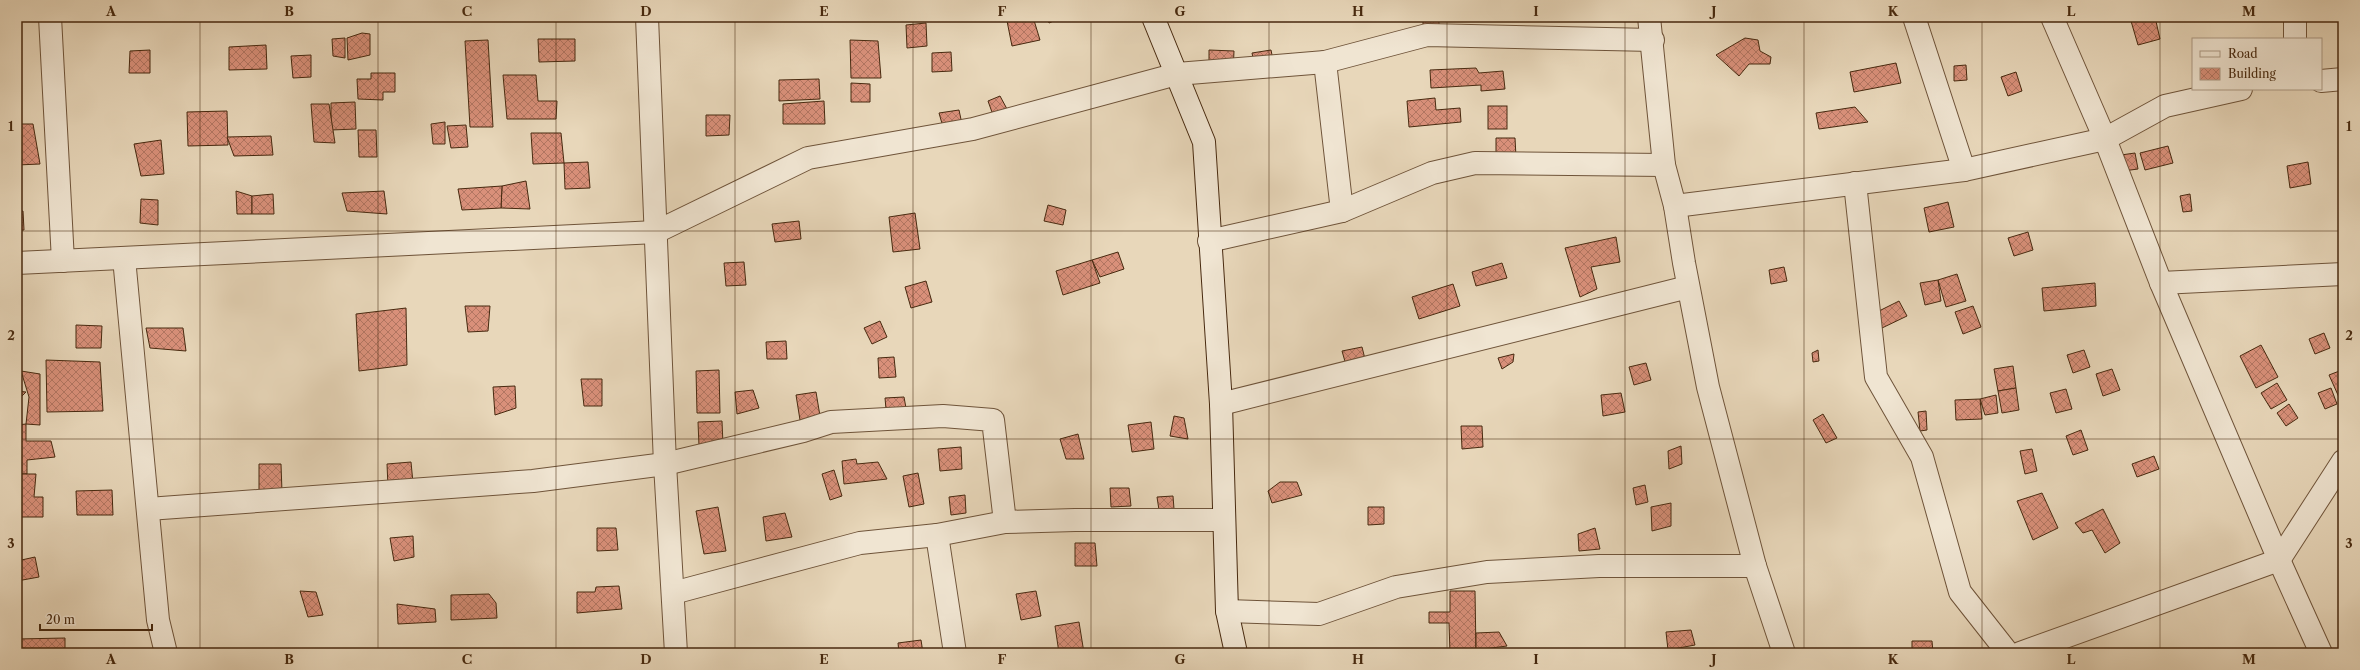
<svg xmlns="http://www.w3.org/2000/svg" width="2360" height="670" viewBox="0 0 2360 670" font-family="'Libre Caslon Text',serif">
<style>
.building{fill:url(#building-cross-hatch);stroke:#47290f}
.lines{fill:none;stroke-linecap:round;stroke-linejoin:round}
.street-casing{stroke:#6f543a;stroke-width:24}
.secondary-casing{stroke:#47290f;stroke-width:24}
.street{stroke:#f0e5d2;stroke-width:22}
.secondary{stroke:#f0e5d2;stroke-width:22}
.grid{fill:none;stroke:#47290f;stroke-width:1;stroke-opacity:0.55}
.neatline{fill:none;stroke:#47290f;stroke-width:1.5}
.grid-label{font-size:13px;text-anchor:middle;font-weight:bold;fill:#47290f}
</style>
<defs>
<pattern id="building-cross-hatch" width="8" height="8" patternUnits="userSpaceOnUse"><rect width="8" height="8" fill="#d9907a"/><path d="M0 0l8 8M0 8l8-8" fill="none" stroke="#b27662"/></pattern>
</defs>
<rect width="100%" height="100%" fill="#e8d7ba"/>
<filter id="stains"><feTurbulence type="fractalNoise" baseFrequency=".005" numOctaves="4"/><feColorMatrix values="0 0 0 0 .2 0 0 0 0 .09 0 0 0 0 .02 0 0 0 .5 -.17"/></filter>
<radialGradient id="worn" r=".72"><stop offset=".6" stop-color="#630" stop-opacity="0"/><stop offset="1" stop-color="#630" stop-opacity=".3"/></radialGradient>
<g class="building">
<path d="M1017,17H1033L1040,40L1012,46L1007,21Z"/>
<path d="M1046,17H1063L1049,23Z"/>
<rect x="1423" y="17" width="16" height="13"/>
<path d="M2146,17H2155L2160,39L2138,45L2131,21Z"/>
<path d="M2174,17H2194L2174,18Z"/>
<path d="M926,23L927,46L907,48L906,25Z"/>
<path d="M362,33L370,34V55L348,60L347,38Z"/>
<path d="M345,38V58L333,56L332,39Z"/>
<path d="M1745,38L1758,40L1760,51L1771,57L1770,64H1749L1739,76L1716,55Z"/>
<path d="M538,39H575V61L539,62Z"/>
<path d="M488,40L493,127H470L465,41Z"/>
<path d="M850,40L878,41L881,78H851Z"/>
<path d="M266,45L267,69L229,70V47Z"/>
<path d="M17,49H20L21,60H17Z"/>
<path d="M150,50V73H129L130,51Z"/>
<path d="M1209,50L1234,51L1233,74L1209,78Z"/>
<path d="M1271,50L1275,70L1256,72L1252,53Z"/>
<path d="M951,52L952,71L932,72V53Z"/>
<path d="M311,55V77L293,78L291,56Z"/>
<path d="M1896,63L1901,83L1854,92L1850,72Z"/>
<path d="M1966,65L1967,80L1954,81V66Z"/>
<path d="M1476,68L1479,73L1503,71L1505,89L1481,91V85L1431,88L1430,70Z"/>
<path d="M2016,72L2022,91L2008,96L2001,77Z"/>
<path d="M371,73H395V92H383V100L358,99L357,79H371Z"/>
<path d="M503,75H536L538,101H557L556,119H507Z"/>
<path d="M819,79L820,99L779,101V80Z"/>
<path d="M851,83L870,84V102H851Z"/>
<path d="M1000,96L1007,109L993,115L988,101Z"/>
<path d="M1435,98L1436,110L1460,108L1461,122L1409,127L1407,101Z"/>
<path d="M824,101L825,124H783V104Z"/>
<path d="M355,102L356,129L331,130V103Z"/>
<path d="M311,104H329L335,143L314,142Z"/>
<rect x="1488" y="106" width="19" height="23"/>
<path d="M1855,107L1868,122L1819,129L1816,113Z"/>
<path d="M959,110L962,124L943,127L939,113Z"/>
<path d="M227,111L228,145L188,146L187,112Z"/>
<path d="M706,115H730L729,135L706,136Z"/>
<path d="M445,122V144H433L431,124Z"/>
<path d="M17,124H33L40,164L17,165Z"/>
<path d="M466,125L468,147L451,148L447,126Z"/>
<path d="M358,130H376L377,157H359Z"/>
<path d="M531,133H561L564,163L533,164Z"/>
<path d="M271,136L273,155L234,156L227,137Z"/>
<path d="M1496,138H1515L1516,157L1496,158Z"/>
<path d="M161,140L164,174L141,176L134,144Z"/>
<path d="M2168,146L2173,163L2145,170L2140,153Z"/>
<path d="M2135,153L2138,169L2123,171L2121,155Z"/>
<path d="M588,162L590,188L565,189L564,163Z"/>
<path d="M2308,162L2311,184L2290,188L2287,166Z"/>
<path d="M526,181L530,209L501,208L502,186Z"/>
<path d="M502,186L501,208L462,210L458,189Z"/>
<path d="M236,191L252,196V214H237Z"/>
<path d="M384,191L387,214L347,211L342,193Z"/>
<path d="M273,194L274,214H252V196Z"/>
<path d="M2190,194L2192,211L2183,212L2180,196Z"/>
<path d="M141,199L158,200V225L140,223Z"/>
<path d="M1948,202L1954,227L1929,232L1924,208Z"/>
<path d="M1048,205L1066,210L1063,225L1044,221Z"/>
<path d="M17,211H23L24,230H17Z"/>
<path d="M915,213L920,249L893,252L889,217Z"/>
<path d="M799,221L801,239L775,242L772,224Z"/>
<path d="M2028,232L2033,250L2014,256L2008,238Z"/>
<path d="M1616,237L1620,262L1591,267L1597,289L1580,297L1565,248Z"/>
<path d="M1118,252L1124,269L1100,277L1092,260Z"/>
<path d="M1092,260L1100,283L1063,295L1056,271Z"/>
<path d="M744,262L746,285L726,286L724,263Z"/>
<path d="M1502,263L1507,278L1476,286L1472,272Z"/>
<path d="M1784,267L1787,281L1771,284L1769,270Z"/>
<path d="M1957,274L1966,301L1946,307L1938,280Z"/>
<path d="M1938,280L1941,301L1925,305L1920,283Z"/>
<path d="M926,281L932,302L911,308L905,287Z"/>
<path d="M2095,283L2096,306L2044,311L2042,288Z"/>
<path d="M1453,284L1460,306L1419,319L1412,297Z"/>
<path d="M1899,301L1907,316L1882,328L1875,313Z"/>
<path d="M465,306H490L488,331L468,332Z"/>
<path d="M1973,306L1981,327L1963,334L1955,312Z"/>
<path d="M406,308L407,365L359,371L356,314Z"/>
<path d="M880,321L887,337L872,344L864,328Z"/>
<path d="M76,325L102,326L101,348H76Z"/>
<path d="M146,328H183L186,351L150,348Z"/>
<path d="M2324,333L2330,348L2315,354L2309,339Z"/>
<path d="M786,341L787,359H767L766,342Z"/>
<path d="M2261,345L2278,377L2256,388L2240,356Z"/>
<path d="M1362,347L1367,367L1348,372L1342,351Z"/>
<path d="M1818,350L1819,361L1813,362L1812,353Z"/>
<path d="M2084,350L2090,367L2073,373L2067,355Z"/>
<path d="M1514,354L1513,362L1502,369L1498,358Z"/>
<path d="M894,357L896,377L879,378L878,358Z"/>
<path d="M46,360L100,362L103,411L47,412Z"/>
<path d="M1646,363L1651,380L1634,385L1629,367Z"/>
<path d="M2013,366L2016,388L1998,391L1994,369Z"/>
<path d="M2112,369L2120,390L2103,396L2096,374Z"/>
<path d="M719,370L720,413H697L696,371Z"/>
<path d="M2342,370L2343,403L2342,404L2329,375Z"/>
<path d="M21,371L40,374V425L26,424L29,397Z"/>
<path d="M581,379H602V406H584Z"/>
<path d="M2277,383L2287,400L2271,409L2261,393Z"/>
<path d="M515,386L516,408L495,415L493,387Z"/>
<path d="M2016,388L2019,410L2002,413L1998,391Z"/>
<path d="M2331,388L2337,404L2325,409L2318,393Z"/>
<path d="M2066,389L2072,409L2056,413L2050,393Z"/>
<path d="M753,390L759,408L737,414L735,392Z"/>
<path d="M17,391L26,392L17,401Z"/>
<path d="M816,392L820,416L800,420L796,395Z"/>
<path d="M1621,393L1625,412L1603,416L1601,395Z"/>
<path d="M1996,395L1998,413L1985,415L1980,399Z"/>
<path d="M904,397L906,408L886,409L885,398Z"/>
<path d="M1980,399L1982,419L1956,420L1955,400Z"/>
<path d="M2289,404L2298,418L2286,426L2277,413Z"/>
<path d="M1926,411L1927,430L1920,431L1918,412Z"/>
<path d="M1823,414L1837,438L1826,443L1813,420Z"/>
<path d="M1174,416L1184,418L1188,439L1170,436Z"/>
<path d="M722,421L723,445L699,446L698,422Z"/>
<path d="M1151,422L1154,449L1132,452L1128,425Z"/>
<path d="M26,424V441H51L55,457L27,460V474H17V425Z"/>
<path d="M1461,426H1482L1483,447L1462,449Z"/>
<path d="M2081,430L2088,450L2073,455L2066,436Z"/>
<path d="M1078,434L1084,459H1066L1060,439Z"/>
<path d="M1681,446L1682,464L1669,469L1668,451Z"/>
<path d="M961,447L962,469L940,471L938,449Z"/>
<path d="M2032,449L2037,471L2025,474L2020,451Z"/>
<path d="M2154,456L2159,469L2137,477L2132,464Z"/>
<path d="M856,459L857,464L878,462L887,479L844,484L842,461Z"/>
<path d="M411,462L413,483L388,487L387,464Z"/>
<path d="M259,464H281L282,492H259Z"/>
<path d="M834,470L842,496L830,500L822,474Z"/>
<path d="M918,473L924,504L909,507L903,476Z"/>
<path d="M17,474H36L34,497H43V517H17Z"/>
<path d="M1280,482H1297L1302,495L1272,503L1268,491Z"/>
<path d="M1645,485L1648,502L1636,505L1633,488Z"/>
<path d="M1110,488H1129L1131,506L1111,507Z"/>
<path d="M112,490L113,515H77L76,491Z"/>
<path d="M2042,493L2058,528L2033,540L2017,501Z"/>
<path d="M965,495L966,513L951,515L949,497Z"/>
<path d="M1173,496L1174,509L1159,510L1157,497Z"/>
<path d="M1671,503V526L1652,531L1651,507Z"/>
<path d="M718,507L726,551L704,554L696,511Z"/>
<path d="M1368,507H1384V524L1368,525Z"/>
<path d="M2103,509L2120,543L2105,553L2092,530L2083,533L2075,523Z"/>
<path d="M785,513L792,537L766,541L763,517Z"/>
<path d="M597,528H616L618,550L597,551Z"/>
<path d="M1595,528L1600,549L1579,551L1578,534Z"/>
<path d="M413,536L414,557L394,561L390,538Z"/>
<path d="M1075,543H1095L1097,566H1075Z"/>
<path d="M35,557L39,577L17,581V561Z"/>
<path d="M619,586L622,609L577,613V592H595L596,587Z"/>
<path d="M300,591L316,592L323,615L308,617Z"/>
<path d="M1036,591L1041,616L1021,620L1016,594Z"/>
<path d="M1450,591H1475L1476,653H1450L1449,623H1429V612H1450Z"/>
<path d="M489,594L496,603L497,618L451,620V595Z"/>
<path d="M397,604L435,609L436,622L398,624Z"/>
<path d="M1079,622L1084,653H1059L1055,626Z"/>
<path d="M1691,630L1695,645L1668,650L1666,632Z"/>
<path d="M1499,632L1507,646L1476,650V633Z"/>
<path d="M65,638V653H17V639Z"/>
<path d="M921,640L923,653H899L898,643Z"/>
<path d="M1912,641H1932L1933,653H1912Z"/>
<path d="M2179,650L2180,653H2162Z"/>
</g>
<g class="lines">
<g class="street-casing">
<g id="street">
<path d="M50,17L63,261"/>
<path d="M647,17L665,464L676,653"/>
<path d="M1649,17L1664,165L1675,206L1684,263L1708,387L1755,566L1784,653"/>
<path d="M1914,17L1964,170"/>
<path d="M2052,17L2105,139L2161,283L2279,560L2321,653"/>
<path d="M2295,39V17"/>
<path d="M1325,62L1342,211"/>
<path d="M2321,81L2343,79"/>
<path d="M1855,183L1876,377L1922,457L1960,592L2008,653"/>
<path d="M1675,206L1964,170L2105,139L2165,106L2241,89"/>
<path d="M1209,241L1342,211L1432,173L1475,163L1664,165"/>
<path d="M124,258L158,620L166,653"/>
<path d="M17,263L656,232L808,158L973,129L1177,74L1325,62L1427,35L1653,40"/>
<path d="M2161,283L2343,274"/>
<path d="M1221,404L1688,287"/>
<path d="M148,509L533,481L665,464L803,431L831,422L943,416L993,420L1005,522"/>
<path d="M937,535L955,653"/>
<path d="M673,593L860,543L937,535L1005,522L1075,520H1224"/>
<path d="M1227,611L1319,614L1396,587L1487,572L1599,566H1755"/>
<path d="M2020,653L2279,560L2343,461"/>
</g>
</g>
<g class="secondary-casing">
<path id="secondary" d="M1153,17L1204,142L1221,404L1227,611L1236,653"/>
</g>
<use href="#street" class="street"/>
<use href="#secondary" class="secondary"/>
</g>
<path class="grid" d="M200,17V653M378,17V653M556,17V653M735,17V653M913,17V653M1091,17V653M1269,17V653M1447,17V653M1625,17V653M1804,17V653M1982,17V653M2160,17V653M17,231H2343M17,439H2343"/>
<rect width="2360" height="670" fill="none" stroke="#e8d7ba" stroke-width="44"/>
<rect x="2192" y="38" width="130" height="52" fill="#f0e5d2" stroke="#ac9a84"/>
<rect x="2200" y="51" width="20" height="6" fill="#f0e5d2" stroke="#ac9a84"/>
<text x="2228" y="58" font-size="12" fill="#47290f">Road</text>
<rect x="2200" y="68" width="20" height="12" fill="url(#building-cross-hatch)" stroke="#ac9a84"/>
<text x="2228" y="78" font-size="12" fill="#47290f">Building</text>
<path d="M40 624v6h112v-6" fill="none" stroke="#47290f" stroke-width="2"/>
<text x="46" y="624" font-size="12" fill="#47290f" stroke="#f0e5d2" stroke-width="3" paint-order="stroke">20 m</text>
<rect x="22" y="22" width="2316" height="626" class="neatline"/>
<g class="grid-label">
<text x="111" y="16">A</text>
<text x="289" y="16">B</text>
<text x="467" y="16">C</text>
<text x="646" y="16">D</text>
<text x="824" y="16">E</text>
<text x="1002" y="16">F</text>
<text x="1180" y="16">G</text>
<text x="1358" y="16">H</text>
<text x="1536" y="16">I</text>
<text x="1714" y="16">J</text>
<text x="1893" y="16">K</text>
<text x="2071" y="16">L</text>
<text x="2249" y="16">M</text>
<text x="11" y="131">1</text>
<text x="2349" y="131">1</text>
<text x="11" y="340">2</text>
<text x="2349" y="340">2</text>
<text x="11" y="548">3</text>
<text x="2349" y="548">3</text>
<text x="111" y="664">A</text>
<text x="289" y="664">B</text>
<text x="467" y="664">C</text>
<text x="646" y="664">D</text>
<text x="824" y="664">E</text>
<text x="1002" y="664">F</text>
<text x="1180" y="664">G</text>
<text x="1358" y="664">H</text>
<text x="1536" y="664">I</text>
<text x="1714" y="664">J</text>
<text x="1893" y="664">K</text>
<text x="2071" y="664">L</text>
<text x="2249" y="664">M</text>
</g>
<rect width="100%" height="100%" filter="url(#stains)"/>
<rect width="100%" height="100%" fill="url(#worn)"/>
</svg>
